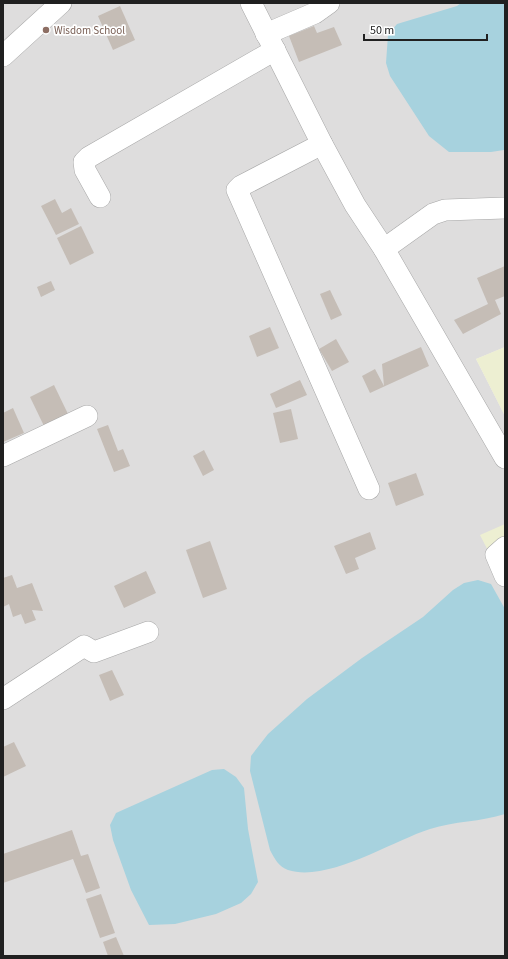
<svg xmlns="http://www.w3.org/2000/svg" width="508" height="959" viewBox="0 0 508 959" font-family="'Source Sans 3',sans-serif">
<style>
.residential{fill:#dedddd}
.farmland{fill:#edefd2}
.water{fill:#a7d2de}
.building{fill:#c5bdb6}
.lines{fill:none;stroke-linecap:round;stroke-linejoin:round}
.minor-casing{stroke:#a7a7a7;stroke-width:22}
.minor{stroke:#fff;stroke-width:21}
.education-dot{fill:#8d6e63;stroke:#fff;stroke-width:1.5}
.labels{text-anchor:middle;stroke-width:3.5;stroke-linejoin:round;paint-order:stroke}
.education-label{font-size:11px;fill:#785e54;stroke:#fff;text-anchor:start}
</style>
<rect width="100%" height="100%" fill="#f1ede7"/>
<path class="residential" d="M3,3H505V347L476,359L505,416V956H3Z"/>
<g class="farmland">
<path d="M505,347V416L476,359Z"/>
<path d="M505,524V584L480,535Z"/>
</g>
<g class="water">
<path d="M461,3H505L504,150L491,152H449L429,136L390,76L386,63L388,35L397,24L457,6Z"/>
<path d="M478,580L491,584L505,609V814C481,822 454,821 430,829C392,841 327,883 288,870C279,867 274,858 270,850L250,771L251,756L268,734L307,699L362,658L423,617L453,590L464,583Z"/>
<path d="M224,769L236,777L244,788L248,829L258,882L251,894L241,903L216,914L175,924L149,925L131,890L113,840L110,825L116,813L212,770Z"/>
</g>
<g class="building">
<path d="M120,6L135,40L113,50L98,16Z"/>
<path d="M314,26L317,33L334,27L342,45L299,62L289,36Z"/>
<path d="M55,199L62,213L71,208L79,224L56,235L41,206Z"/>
<path d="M81,226L94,253L70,265L57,238Z"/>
<path d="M505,266V296L495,300L501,314L463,334L454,320L488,304L477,278Z"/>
<path d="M51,281L55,290L41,297L37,287Z"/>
<path d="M330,290L342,315L331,320L320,294Z"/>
<path d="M270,327L279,348L257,357L249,336Z"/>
<path d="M336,339L349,362L332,371L319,349Z"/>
<path d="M421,347L429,366L370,393L362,376L375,369L384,386L382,364Z"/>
<path d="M300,380L307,395L276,408L270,394Z"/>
<path d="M54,385L68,414L44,426L30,397Z"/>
<path d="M13,408L24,433L3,442V413Z"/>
<path d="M291,409L298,439L280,443L273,413Z"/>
<path d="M108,425L118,451L123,449L130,466L114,472L97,429Z"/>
<path d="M204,450L214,470L203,476L193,456Z"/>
<path d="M416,473L424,495L396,506L388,483Z"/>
<path d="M370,532L376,549L355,558L359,569L346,574L334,546Z"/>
<path d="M210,541L227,589L203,598L186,550Z"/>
<path d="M146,571L156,593L124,608L114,586Z"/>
<path d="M12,575L17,588L32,583L43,611L32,610L36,620L25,624L21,614L13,617L9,604L3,607V578Z"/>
<path d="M112,670L124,695L110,701L99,675Z"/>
<path d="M14,742L26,766L3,777V747Z"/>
<path d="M72,830L81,856L88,854L100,888L86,893L73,859L3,883V854Z"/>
<path d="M101,894L115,933L100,938L86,899Z"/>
<path d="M116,937L124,956H108L103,942Z"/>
</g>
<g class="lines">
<g class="minor-casing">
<g id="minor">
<path d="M251,3L322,144L355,205L384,249L505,458"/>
<path d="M266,34L315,13L329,3"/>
<path d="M3,56L61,3"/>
<path d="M322,144L241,186L237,190L369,489"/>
<path d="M100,197L85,170L84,162L89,157L275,50"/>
<path d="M384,249L433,214L445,210L505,208"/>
<path d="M3,456L87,416"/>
<path d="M505,547L496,555L505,576"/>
<path d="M3,699L84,646L94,652L148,632"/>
</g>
</g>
<use href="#minor" class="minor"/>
</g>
<circle class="education-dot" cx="46" cy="30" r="4"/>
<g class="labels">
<g class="education-label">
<text x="54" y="34">Wisdom School</text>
</g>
</g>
<rect width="508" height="959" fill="none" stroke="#202020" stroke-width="8"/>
<path d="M364 34v6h123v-6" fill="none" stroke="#202020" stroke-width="2"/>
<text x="370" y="34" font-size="12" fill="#202020" stroke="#ffffff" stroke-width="3" paint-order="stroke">50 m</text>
</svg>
